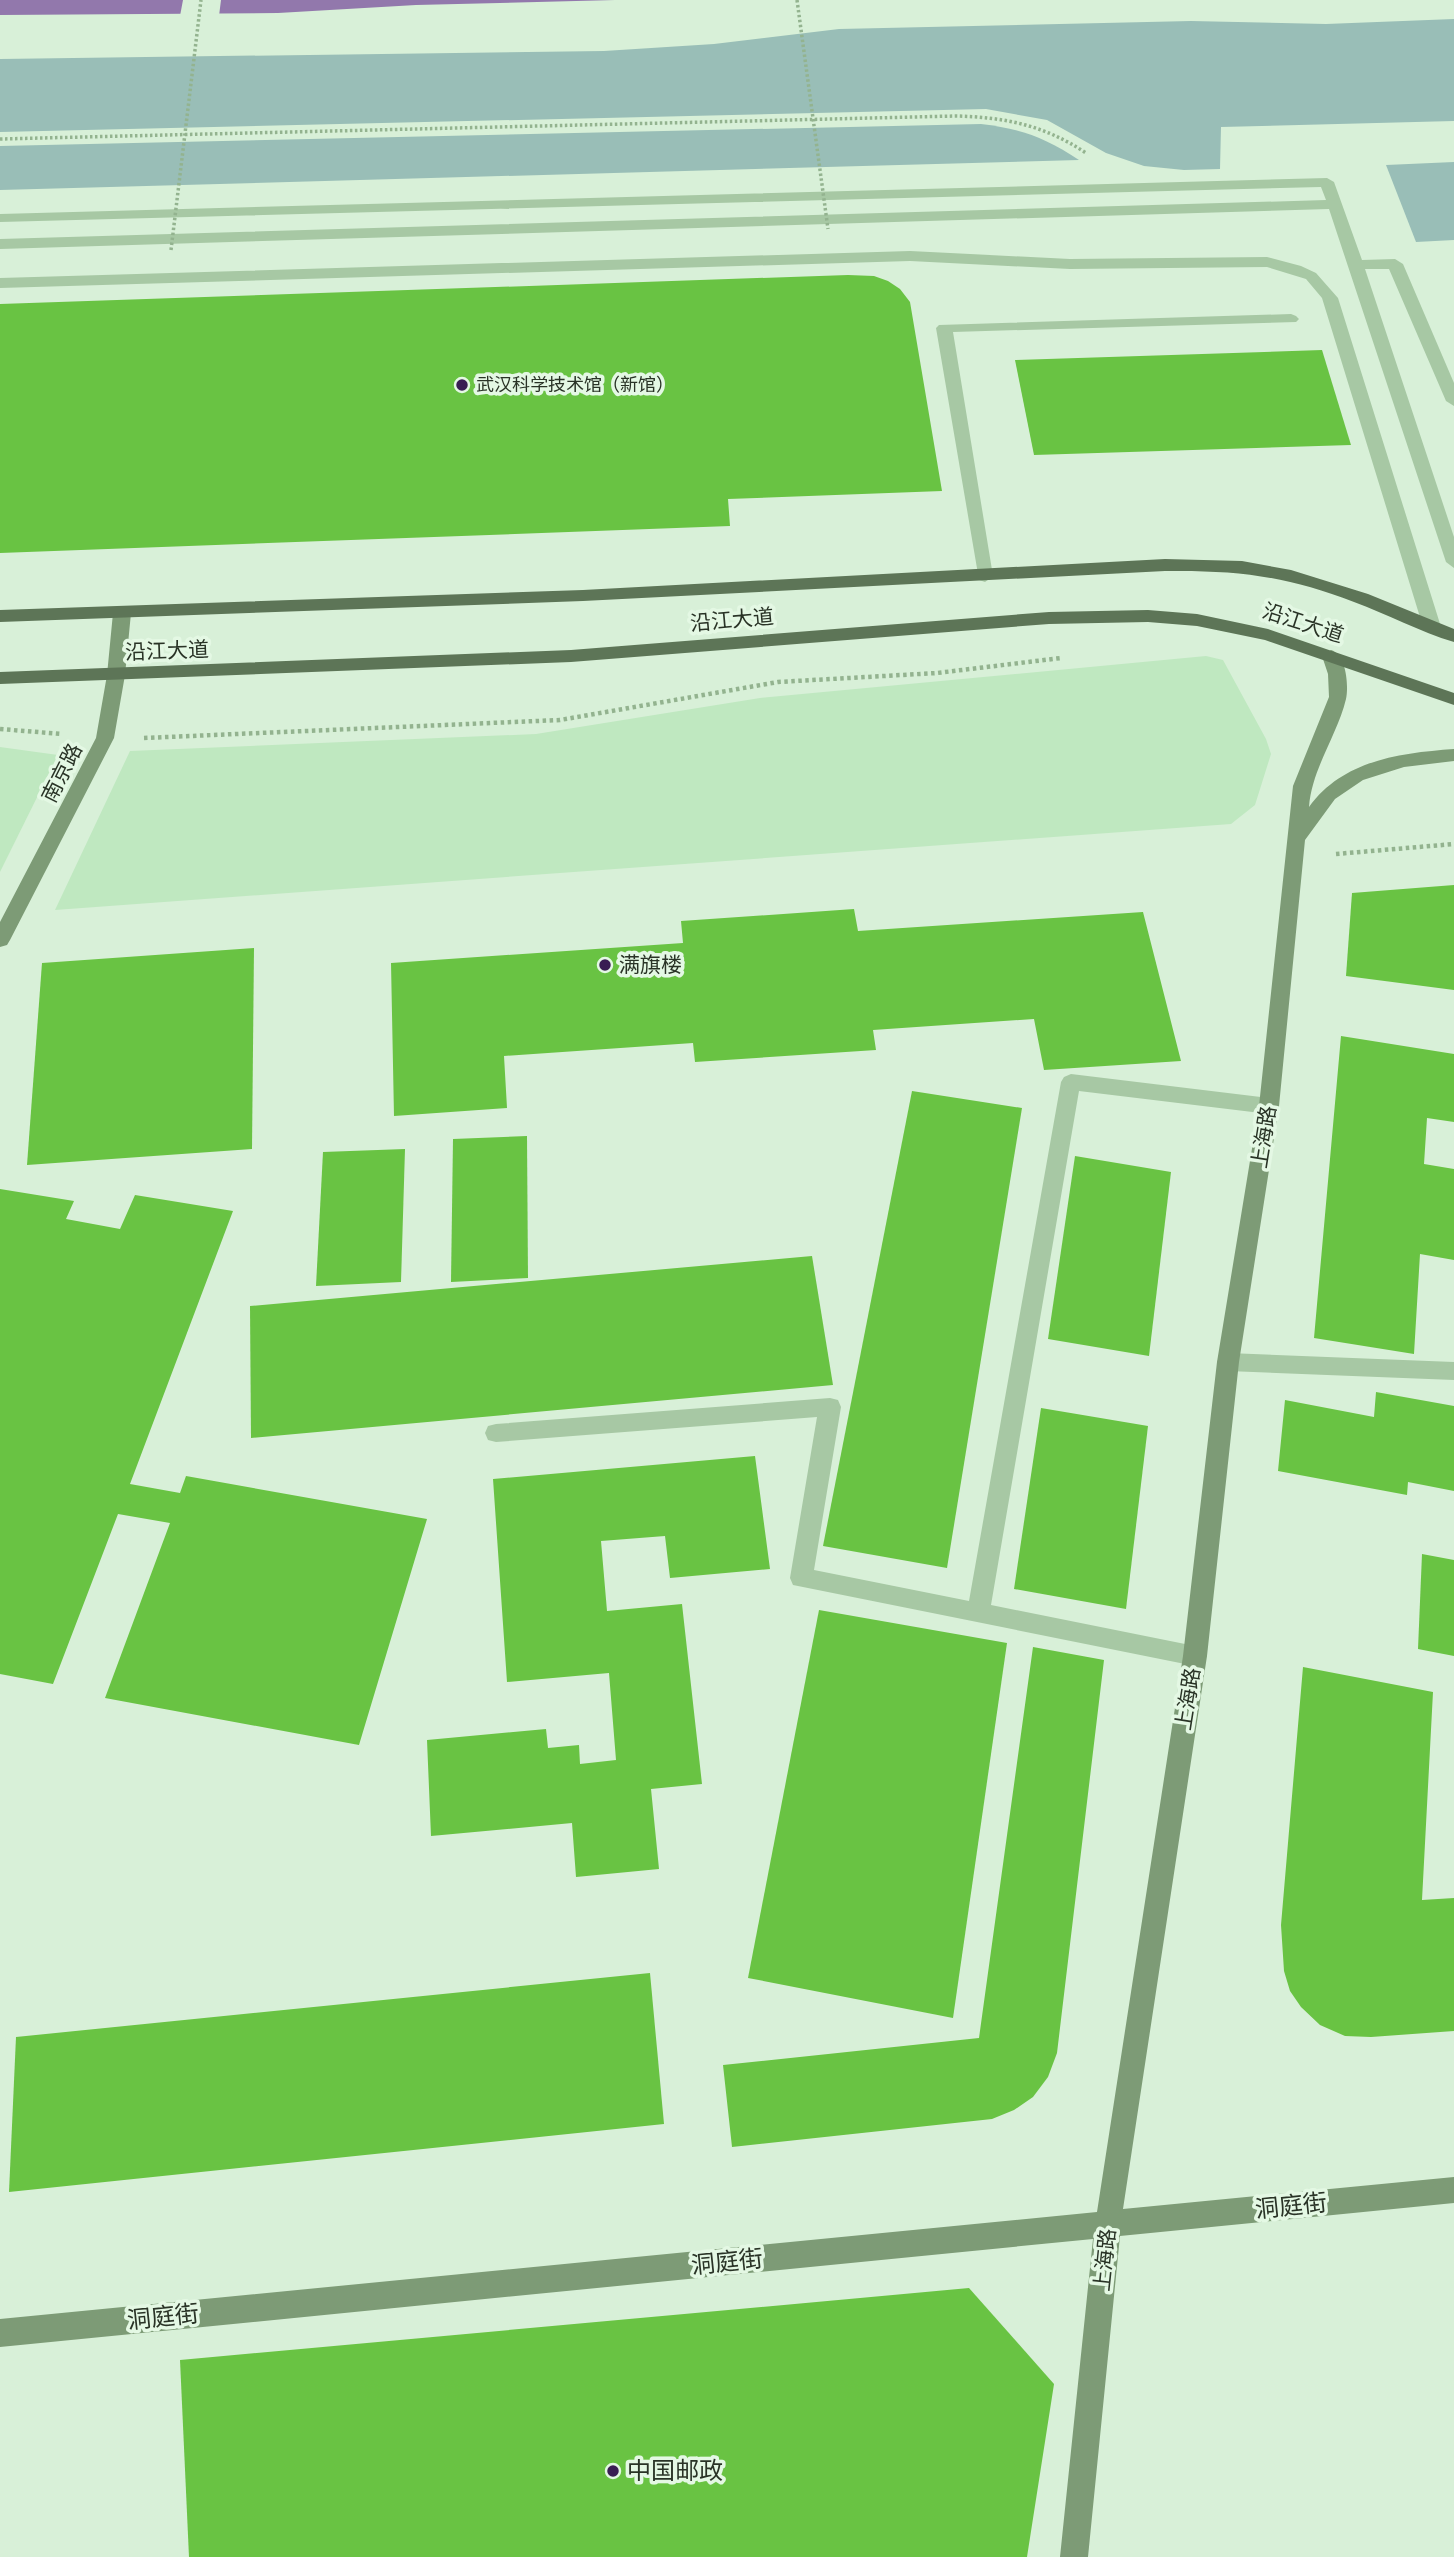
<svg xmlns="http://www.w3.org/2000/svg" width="1454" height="2557" viewBox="0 0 1454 2557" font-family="Cabin,'Noto Sans SC',sans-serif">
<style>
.green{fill:#99beb7}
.plaza{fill:#bfe8c0}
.water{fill:#9278ac}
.pier{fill:#d8f0d8}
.building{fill:#69c343}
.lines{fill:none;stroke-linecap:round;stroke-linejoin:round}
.path-far1{stroke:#93b38f;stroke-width:3.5;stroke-dasharray:2.5 2.5;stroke-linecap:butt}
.path{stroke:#93b38f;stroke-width:4.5;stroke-dasharray:3.5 3.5;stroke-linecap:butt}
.lane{fill:#a7c8a4;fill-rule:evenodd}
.street{fill:#a7c8a4;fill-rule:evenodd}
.secondary{fill:#7d9b76;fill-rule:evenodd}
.primary{fill:#5d7557;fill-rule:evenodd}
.path-bridge{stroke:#93b38f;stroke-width:3.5;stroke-dasharray:2.5 2.5;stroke-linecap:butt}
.poi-dot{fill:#391d53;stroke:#e4f8e4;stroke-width:2.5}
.labels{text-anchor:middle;stroke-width:7;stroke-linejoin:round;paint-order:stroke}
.far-poi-label{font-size:18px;fill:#293326;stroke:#e4f8e4;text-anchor:start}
.street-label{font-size:21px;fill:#293326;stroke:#e4f8e4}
.poi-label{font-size:21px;fill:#293326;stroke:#e4f8e4;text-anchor:start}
.near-street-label{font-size:24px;fill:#293326;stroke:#e4f8e4}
.near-poi-label{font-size:24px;fill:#293326;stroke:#e4f8e4;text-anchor:start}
</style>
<rect width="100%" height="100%" fill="#d8f0d8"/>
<g class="green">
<path d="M1454,19V121L1221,127L1220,169L1184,170L1144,166L1106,153L1047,120L986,109L0,132V59L604,51L714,44L839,29L1191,21L1326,24Z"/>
<path d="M981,124C1022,129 1044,137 1079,160L0,190V146Z"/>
<path d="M1454,162V240L1416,242L1386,165Z"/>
</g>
<g class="plaza">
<path d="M1206,656L1223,660L1266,739L1271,754L1255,805L1231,824L55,910L130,751L536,734L760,698Z"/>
<path d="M0,747L58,755L0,872Z"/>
</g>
<path class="water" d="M0,0H615L416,5L278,13L0,15Z"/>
<path class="pier" d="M183,0H221L219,16H180Z"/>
<g class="building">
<path d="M848,275L874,276L888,281L900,289L910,302L942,491L728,499L730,526L0,553V304Z"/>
<path d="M1322,350L1351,445L1034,455L1015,360Z"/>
<path d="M1454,885V990L1346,976L1352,893Z"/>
<path d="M854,909L858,931L1143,912L1181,1061L1044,1070L1034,1019L873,1030L876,1050L695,1062L693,1043L504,1056L507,1108L394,1116L391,963L683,943L681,921Z"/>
<path d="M254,948L252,1149L27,1165L42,963Z"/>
<path d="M1341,1036L1454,1054V1122L1427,1118L1424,1164L1454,1169V1260L1420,1254L1414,1354L1314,1338Z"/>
<path d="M912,1091L1022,1108L947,1568L823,1546Z"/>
<path d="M527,1136L528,1278L451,1282L453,1139Z"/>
<path d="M405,1149L401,1282L316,1286L323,1152Z"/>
<path d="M1075,1156L1171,1172L1149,1356L1048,1339Z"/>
<path d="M0,1189L74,1201L66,1219L120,1229L135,1195L233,1211L130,1484L180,1493L186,1476L427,1519L359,1745L105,1698L170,1523L118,1514L53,1684L0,1674Z"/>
<path d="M812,1256L833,1385L251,1438L250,1306Z"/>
<path d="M1376,1392L1454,1406V1491L1408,1482L1407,1495L1278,1471L1285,1400L1374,1417Z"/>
<path d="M1041,1408L1148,1426L1126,1609L1014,1589Z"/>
<path d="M755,1456L770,1569L670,1578L665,1536L601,1541L607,1611L682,1604L702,1784L651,1789L659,1869L576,1877L572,1823L431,1836L427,1740L546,1729L548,1748L579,1745L580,1764L616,1760L609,1673L507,1682L493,1479Z"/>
<path d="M1422,1554L1454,1560V1656L1418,1649Z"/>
<path d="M819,1610L1007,1643L953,2018L748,1978Z"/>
<path d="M1033,1647L1104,1660L1057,2053L1048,2077L1033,2097L1014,2110L992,2119L732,2147L723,2065L979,2038Z"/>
<path d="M1303,1667L1433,1692L1422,1900L1454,1898V2031L1371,2037L1345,2036L1320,2025L1301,2007L1290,1991L1284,1971L1281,1925Z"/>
<path d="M650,1973L664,2124L9,2192L16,2037Z"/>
<path d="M969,2288L1054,2384L1027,2557H189L180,2360Z"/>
</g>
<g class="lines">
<path class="path-far1" d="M0,139L955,116C1004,117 1044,125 1086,153"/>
<g class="path">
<path d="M0,729L62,734"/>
<path d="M144,738L560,720L778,682L937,673L1061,658"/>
<path d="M1336,854L1454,844"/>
</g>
<g class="lane">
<path d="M1327,178L1334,182L1362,260L1395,259L1403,264L1454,383V406L1446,401L1389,269H1365L1454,537V568L1446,562L1329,209L0,249V239L1326,200L1321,187L0,222V214Z"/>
<path d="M910,251L1070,259L1267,257L1301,266L1316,273L1338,298L1441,627L1438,631H1426L1423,627L1322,298L1306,279L1267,267L1070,269L910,261L0,288V278Z"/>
<path d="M1291,314L1296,316L1299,319L1296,322L953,332L993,576L985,582L979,580L936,328L939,325Z"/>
<path d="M1228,1353L1454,1362V1380L1228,1371L1220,1368L1217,1362L1220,1356Z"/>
</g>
<path class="street" d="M1071,1074L1269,1098L1276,1100L1279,1106L1276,1112L1269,1114L1079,1091L991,1605L1195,1646L1203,1649L1207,1656L1203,1663L1195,1666L793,1585L790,1578L817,1417L496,1442L488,1440L485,1433L488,1426L496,1424L830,1398L838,1400L841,1407L814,1570L969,1601L1061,1082L1064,1077Z"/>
<g class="secondary">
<path d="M122,607L131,613L125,675L114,738L10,940L7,945L0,947V922L96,738L107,675L113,613Z"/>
<path d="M1331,650C1346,654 1349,685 1346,699C1337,736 1312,768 1309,807C1343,760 1400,753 1454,749V761L1404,767L1363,780L1335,799L1305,840L1279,1106L1239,1362L1207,1656L1123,2209L1454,2177V2203L1120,2236L1088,2557H1060L1093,2239L0,2347V2319L1097,2212L1183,1656L1217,1362L1259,1106L1293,786L1329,697L1328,674L1322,656Z"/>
</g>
<g class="primary">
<path d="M1165,559L1242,561L1291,570L1368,594L1454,629V642C1420,632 1387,614 1354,602C1287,576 1237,570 1165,571L583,601L0,622V610L583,590Z"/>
<path d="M1148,610L1197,614L1268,629L1454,693V705L1265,640L1197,626L1148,622L1049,624L571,662L0,684V672L571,650L1049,612Z"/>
</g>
<g class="path-bridge">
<path d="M797,0L828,229"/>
<path d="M171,250L201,0"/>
</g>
</g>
<g class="poi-dot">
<circle cx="462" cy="385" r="7"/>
<circle cx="605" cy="965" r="7"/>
<circle cx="613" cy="2471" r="7"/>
</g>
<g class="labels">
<g class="far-poi-label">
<text x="476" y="391">武汉科学技术馆（新馆）</text>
</g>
<g class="street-label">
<text transform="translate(732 620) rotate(-5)" y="7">沿江大道</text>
<text transform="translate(1303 623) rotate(18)" y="7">沿江大道</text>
<text transform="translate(167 651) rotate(-2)" y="7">沿江大道</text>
<text transform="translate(62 773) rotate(-63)" y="7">南京路</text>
<text transform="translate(1264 1137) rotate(-81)" y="7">上海路</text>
<text transform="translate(1188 1699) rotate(-81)" y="7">上海路</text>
<text transform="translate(1105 2260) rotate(-84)" y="7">上海路</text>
</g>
<g class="poi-label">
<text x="619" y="972">满旗楼</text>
</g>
<g class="near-street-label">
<text transform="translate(1291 2206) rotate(-6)" y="8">洞庭街</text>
<text transform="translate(727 2262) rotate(-6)" y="8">洞庭街</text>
<text transform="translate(163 2317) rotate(-6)" y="8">洞庭街</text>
</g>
<g class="near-poi-label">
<text x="627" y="2479">中国邮政</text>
</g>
</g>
</svg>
